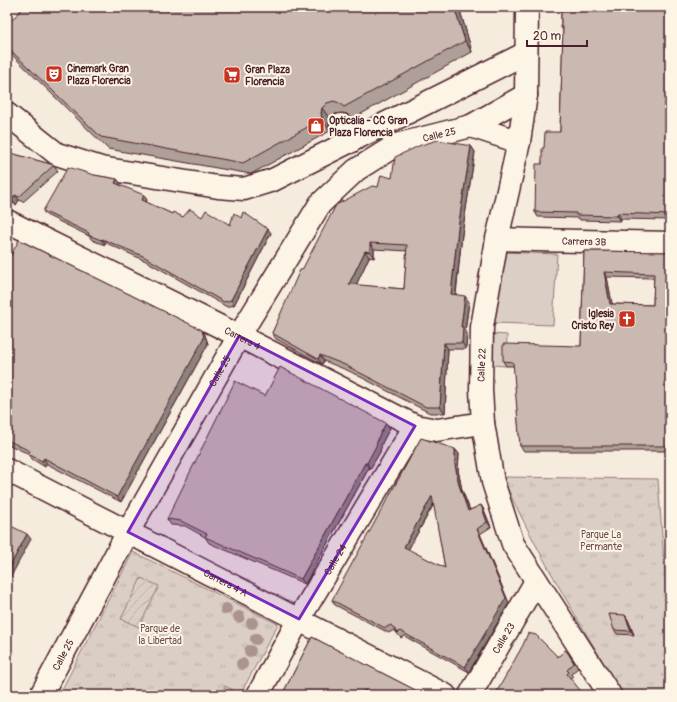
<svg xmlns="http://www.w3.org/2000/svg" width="677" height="702" viewBox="0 0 677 702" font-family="Pangolin,sans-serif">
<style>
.grass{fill:#dbcec4;stroke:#927678}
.park{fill:url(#park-tufts);stroke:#927678}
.garden{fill:url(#garden-furrows);stroke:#927678}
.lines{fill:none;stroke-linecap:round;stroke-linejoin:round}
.minor-casing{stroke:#4a1f2b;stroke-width:25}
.major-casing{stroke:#4a1f2b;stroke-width:25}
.minor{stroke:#fcf5e5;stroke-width:22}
.major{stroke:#fcf5e5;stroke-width:22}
.tree{fill:#ab9390}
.wall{fill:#ae9f98;stroke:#4a1f2b;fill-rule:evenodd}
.shaded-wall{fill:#8d827c;stroke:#4a1f2b}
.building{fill:#cab9b1;stroke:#4a1f2b;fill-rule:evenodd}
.marked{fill:#7b2cbf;fill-opacity:0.2;stroke:#7b2cbf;stroke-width:3;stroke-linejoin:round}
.labels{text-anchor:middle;stroke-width:4;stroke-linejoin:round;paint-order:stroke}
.poi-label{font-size:10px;font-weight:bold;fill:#4a1f2b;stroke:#fcf5e5;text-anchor:start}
.street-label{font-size:10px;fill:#4a1f2b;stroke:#fcf5e5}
.park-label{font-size:10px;fill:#6e4b51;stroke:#fcf5e5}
</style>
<defs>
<pattern id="park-tufts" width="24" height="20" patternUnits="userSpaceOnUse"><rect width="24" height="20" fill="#dbcec4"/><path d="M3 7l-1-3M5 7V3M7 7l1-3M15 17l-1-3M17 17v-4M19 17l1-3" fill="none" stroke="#bdb0a9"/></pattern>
<pattern id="garden-furrows" width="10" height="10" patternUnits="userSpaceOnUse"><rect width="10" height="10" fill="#dbcec4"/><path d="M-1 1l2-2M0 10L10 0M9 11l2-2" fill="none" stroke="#bdb0a9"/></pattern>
</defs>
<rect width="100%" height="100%" fill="#f5ecde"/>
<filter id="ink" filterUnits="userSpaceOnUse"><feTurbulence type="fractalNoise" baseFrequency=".025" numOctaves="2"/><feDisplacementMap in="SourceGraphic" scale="8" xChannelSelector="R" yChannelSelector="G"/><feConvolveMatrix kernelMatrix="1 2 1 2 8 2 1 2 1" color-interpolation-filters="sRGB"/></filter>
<g filter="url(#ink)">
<g class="grass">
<path d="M500,252L557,254L553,325L494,323Z"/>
<path d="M493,334L507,335L506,366L491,365Z"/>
</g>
<g class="park">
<path d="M502,477L658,479L670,645V695H623C580,624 537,553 502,477Z"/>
<path d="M133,552L278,624L240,695H59Z"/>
</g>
<g class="garden">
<path d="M141,578L159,586L139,627L121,619Z"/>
<path d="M225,686L239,693L237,695H221Z"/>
</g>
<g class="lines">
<g class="minor-casing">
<g id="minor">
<path d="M7,114L57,154L101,168L218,187L244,189L273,180L526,53"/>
<path d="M341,125L350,142"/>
<path d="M471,126L519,142"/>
<path id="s1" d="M7,221L239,336L415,426L437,430L483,423"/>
<path id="s2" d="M497,239L670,243"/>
<path id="s3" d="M7,470L445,695"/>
<path id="s4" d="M41,695L128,532L239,336L320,204L356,170L396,145L471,126L526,95"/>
<path id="s5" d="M258,695L299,619L415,426"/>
<path id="s6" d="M470,695L536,581"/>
</g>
</g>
<g class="major-casing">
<path id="major" d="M527,7L526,95L519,142L497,239L482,327L481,390L483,423L493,482L513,544L610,695"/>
</g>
<use href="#minor" class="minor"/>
<use href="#major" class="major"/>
</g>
<g class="tree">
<circle cx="226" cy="609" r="6"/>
<circle cx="239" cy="617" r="6"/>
<circle cx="252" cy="623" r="6"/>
<circle cx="256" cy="639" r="6"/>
<circle cx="250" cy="651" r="6"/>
<circle cx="242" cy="664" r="6"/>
</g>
<g class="wall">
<path d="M459,7L472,52L352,119L347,114L342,113L335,114L330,119L329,124L330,131L251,174L108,149L7,50V25Z"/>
<path d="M552,7H670V220L621,219V221L580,220L579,218L538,217L535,212L544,148L560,132L563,31L561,27V10H554Z"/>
<path d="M471,146L475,152L462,234L456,295L469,302L465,331L467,333L466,349H448L445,413H430L349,371L324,361L322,364L276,339L272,333L302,270L378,187L392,178ZM374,249L407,251L404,289L356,285L369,257L374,258Z"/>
<path d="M7,152L54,165L58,171L23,202L19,200L16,205L7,200Z"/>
<path d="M94,175L117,179L121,184L120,185L147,200L146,202L172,214L183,217H202L230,225L241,218L271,233L234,305L227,307L146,261L106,243L105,245L92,240L89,236L46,215L43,211Z"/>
<path d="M584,251L670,252V451H524L520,446L514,366H506L503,361L581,346ZM607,277L654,278L653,305L612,304Z"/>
<path d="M7,252L202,330L205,335L208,344L121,502L47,464L45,467L32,459L29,454L7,444Z"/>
<path d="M265,396L390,428L382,443L380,452L370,469L369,468L305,584L209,543L205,537L185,526L171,525L167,519Z"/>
<path d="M455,449L459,454L458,470L462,490L470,510L481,505L484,510L491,527L480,534L509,603L469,672L404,636L401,638L394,630L389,633L335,605L332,600ZM434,504L445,568L408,550Z"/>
<path d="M625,615L628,620L634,635L617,634L614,630Z"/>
<path d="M312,637L425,695H282Z"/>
<path d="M568,653L578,668L571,674L573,677L571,678L495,695L558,657Z"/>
</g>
<g class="shaded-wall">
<path d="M454,7H459L472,52L465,41Z"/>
<path d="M322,108L330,119L329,124L330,131L322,119L321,113Z"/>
<path d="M471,146L475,152L462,234L455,300L451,294L458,228Z"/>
<path d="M117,179L121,184L119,188L115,183Z"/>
<path d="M15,195L19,200L16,205L12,200Z"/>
<path d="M144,195L147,200L145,204L142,200Z"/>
<path d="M618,213L621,219V221L617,216Z"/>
<path d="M268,229L271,233L234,305L231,300Z"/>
<path d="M102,239L106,243L105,245L101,240Z"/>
<path d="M370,243L374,249V258L370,252Z"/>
<path d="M365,251L369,257L354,290L349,284Z"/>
<path d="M604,272L607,277L613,308L610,304Z"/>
<path d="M465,296L469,302L465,331L467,333L466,349L462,343L461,327Z"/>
<path d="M202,330L205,335L208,344L121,502L117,497Z"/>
<path d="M444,343L448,349L445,413L440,407Z"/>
<path d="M320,355L324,361L322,364L318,359Z"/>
<path d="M667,367L670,371V430Z"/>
<path d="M386,423L390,428L382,443L380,452L370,469L367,463L378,438Z"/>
<path d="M455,449L459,454L458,470L462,490L472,516L468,511L459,485L455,465Z"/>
<path d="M44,458L47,464L45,467L42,461Z"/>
<path d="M365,463L369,468L305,584L301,579Z"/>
<path d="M432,496L435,501L407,552L404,547Z"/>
<path d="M481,505L484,510L491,527L487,522Z"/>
<path d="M477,529L480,534L509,603L469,672L465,667Z"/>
<path d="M27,534L31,539L7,584V572Z"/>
<path d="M625,615L628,620L634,635L631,631Z"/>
<path d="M364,690L368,695H362Z"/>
</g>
<g class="building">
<path d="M24,7H454L465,41L344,107L339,103L334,101L327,103L322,108L321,113L322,119L243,163L101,137L7,47V25Z"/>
<path d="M561,7H670V215L618,213L617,216L576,215V213L535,212L536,164H542V148H544L545,132H560L563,27H561Z"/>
<path d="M438,140L471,146L458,228L451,294L465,296L461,327H463L462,343H444L440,407H426L345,365L320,355L318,359L272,333L300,270H302L336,205L372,186L378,187L381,175L392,178L395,157L421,145ZM370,243L407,245L404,289L349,284L365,251L370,252Z"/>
<path d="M7,152L54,165L19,197L15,195L12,200L7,197Z"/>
<path d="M68,167L94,175L117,179L115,183L144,195L142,200L172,214L173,212L183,217L190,209L202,217L206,210L230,225L234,213L241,218L243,212L268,229L231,300L224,302L143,256L102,239L101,240L88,235L89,233L43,211Z"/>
<path d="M19,240L202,330L204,338L117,497L44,458L42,461L28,454L30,451L7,440V252L11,255Z"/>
<path d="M584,251L670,252V341L669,367H667L670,430V446H520L513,362L503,361V344L581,346ZM604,272L654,274L653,305L610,304Z"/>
<path d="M280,367L386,423L378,438L376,446L367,463H365L301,579L205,537L207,534L181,521L167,519L235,381L265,396Z"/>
<path d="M421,438L455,449V465L459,485L468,511L481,505L487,522L477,529L506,598L465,667L400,631L398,633L391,625L385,628L332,600ZM432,496L445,568L404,547Z"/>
<path d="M7,524L27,534L7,572Z"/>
<path d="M609,614L625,615L631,631L614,630Z"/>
<path d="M528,633L536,635L558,657L565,650L568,653L574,663L567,670L569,672L567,674L584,695H495L523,645Z"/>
<path d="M312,637L425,695H374L364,690L362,695H282Z"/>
</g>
</g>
<path class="marked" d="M239,336L415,426L299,619L128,532Z"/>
<defs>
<g id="theatre-square" transform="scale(0.9)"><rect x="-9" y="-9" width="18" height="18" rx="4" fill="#c8321e" stroke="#fcf5e5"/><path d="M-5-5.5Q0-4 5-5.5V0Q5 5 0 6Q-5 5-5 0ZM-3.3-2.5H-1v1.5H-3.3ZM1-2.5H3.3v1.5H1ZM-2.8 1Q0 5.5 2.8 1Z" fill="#fff"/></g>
<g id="supermarket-square" transform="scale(0.9)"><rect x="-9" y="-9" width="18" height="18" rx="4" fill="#c8321e" stroke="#fcf5e5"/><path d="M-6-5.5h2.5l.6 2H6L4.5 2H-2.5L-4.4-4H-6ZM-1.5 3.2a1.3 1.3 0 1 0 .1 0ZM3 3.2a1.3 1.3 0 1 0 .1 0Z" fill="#fff"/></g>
<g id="shop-square" transform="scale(0.9)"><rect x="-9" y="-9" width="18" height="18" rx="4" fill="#c8321e" stroke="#fcf5e5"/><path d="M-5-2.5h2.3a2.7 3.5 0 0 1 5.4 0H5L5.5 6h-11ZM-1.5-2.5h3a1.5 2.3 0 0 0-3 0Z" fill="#fff"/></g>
<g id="church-square" transform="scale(0.9)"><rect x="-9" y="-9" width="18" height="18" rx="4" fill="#c8321e" stroke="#fcf5e5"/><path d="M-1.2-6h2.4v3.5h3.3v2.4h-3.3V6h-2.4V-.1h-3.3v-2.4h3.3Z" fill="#fff"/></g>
</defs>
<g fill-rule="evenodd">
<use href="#theatre-square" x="54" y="74"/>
<use href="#supermarket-square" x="232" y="75"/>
<use href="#shop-square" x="316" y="126"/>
<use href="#church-square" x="627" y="319"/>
</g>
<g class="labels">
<g class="poi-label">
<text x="67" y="72">Cinemark Gran<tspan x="67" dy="12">Plaza Florencia</tspan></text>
<text x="245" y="73">Gran Plaza<tspan x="245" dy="12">Florencia</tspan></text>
<text x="329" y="124">Opticalia - CC Gran<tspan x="329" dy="12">Plaza Florencia</tspan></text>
<text x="614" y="317" text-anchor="end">Iglesia<tspan x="614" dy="12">Cristo Rey</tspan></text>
</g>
<g class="street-label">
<text dy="4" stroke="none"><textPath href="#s4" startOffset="706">Calle 25</textPath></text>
<text dy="4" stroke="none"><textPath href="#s2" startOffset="87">Carrera 3B</textPath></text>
<text dy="4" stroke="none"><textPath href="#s1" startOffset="263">Carrera 4</textPath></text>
<text transform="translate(481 365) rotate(-88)" y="4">Calle 22</text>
<text dy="4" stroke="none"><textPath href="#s4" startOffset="370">Calle 25</textPath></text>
<text dy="4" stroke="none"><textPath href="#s5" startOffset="156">Calle 24</textPath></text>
<text dy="4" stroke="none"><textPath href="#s3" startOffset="246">Carrera 4 A</textPath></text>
<text dy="4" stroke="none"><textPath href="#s6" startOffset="66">Calle 23</textPath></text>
<text dy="4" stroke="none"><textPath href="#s4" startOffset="46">Calle 25</textPath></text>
</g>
<g class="park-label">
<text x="601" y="538">Parque La<tspan x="601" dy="12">Permante</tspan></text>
<text x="160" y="632">Parque de<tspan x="160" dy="12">la Libertad</tspan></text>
</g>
</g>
<rect width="677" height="702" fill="none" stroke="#fcf5e5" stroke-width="24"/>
<rect x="12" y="12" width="653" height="678" fill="none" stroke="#4a1f2b" stroke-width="1.5" filter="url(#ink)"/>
<path d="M527 40v6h60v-6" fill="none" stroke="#4a1f2b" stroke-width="2"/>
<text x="533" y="40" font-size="12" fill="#4a1f2b" stroke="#fcf5e5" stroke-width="3" paint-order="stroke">20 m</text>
</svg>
